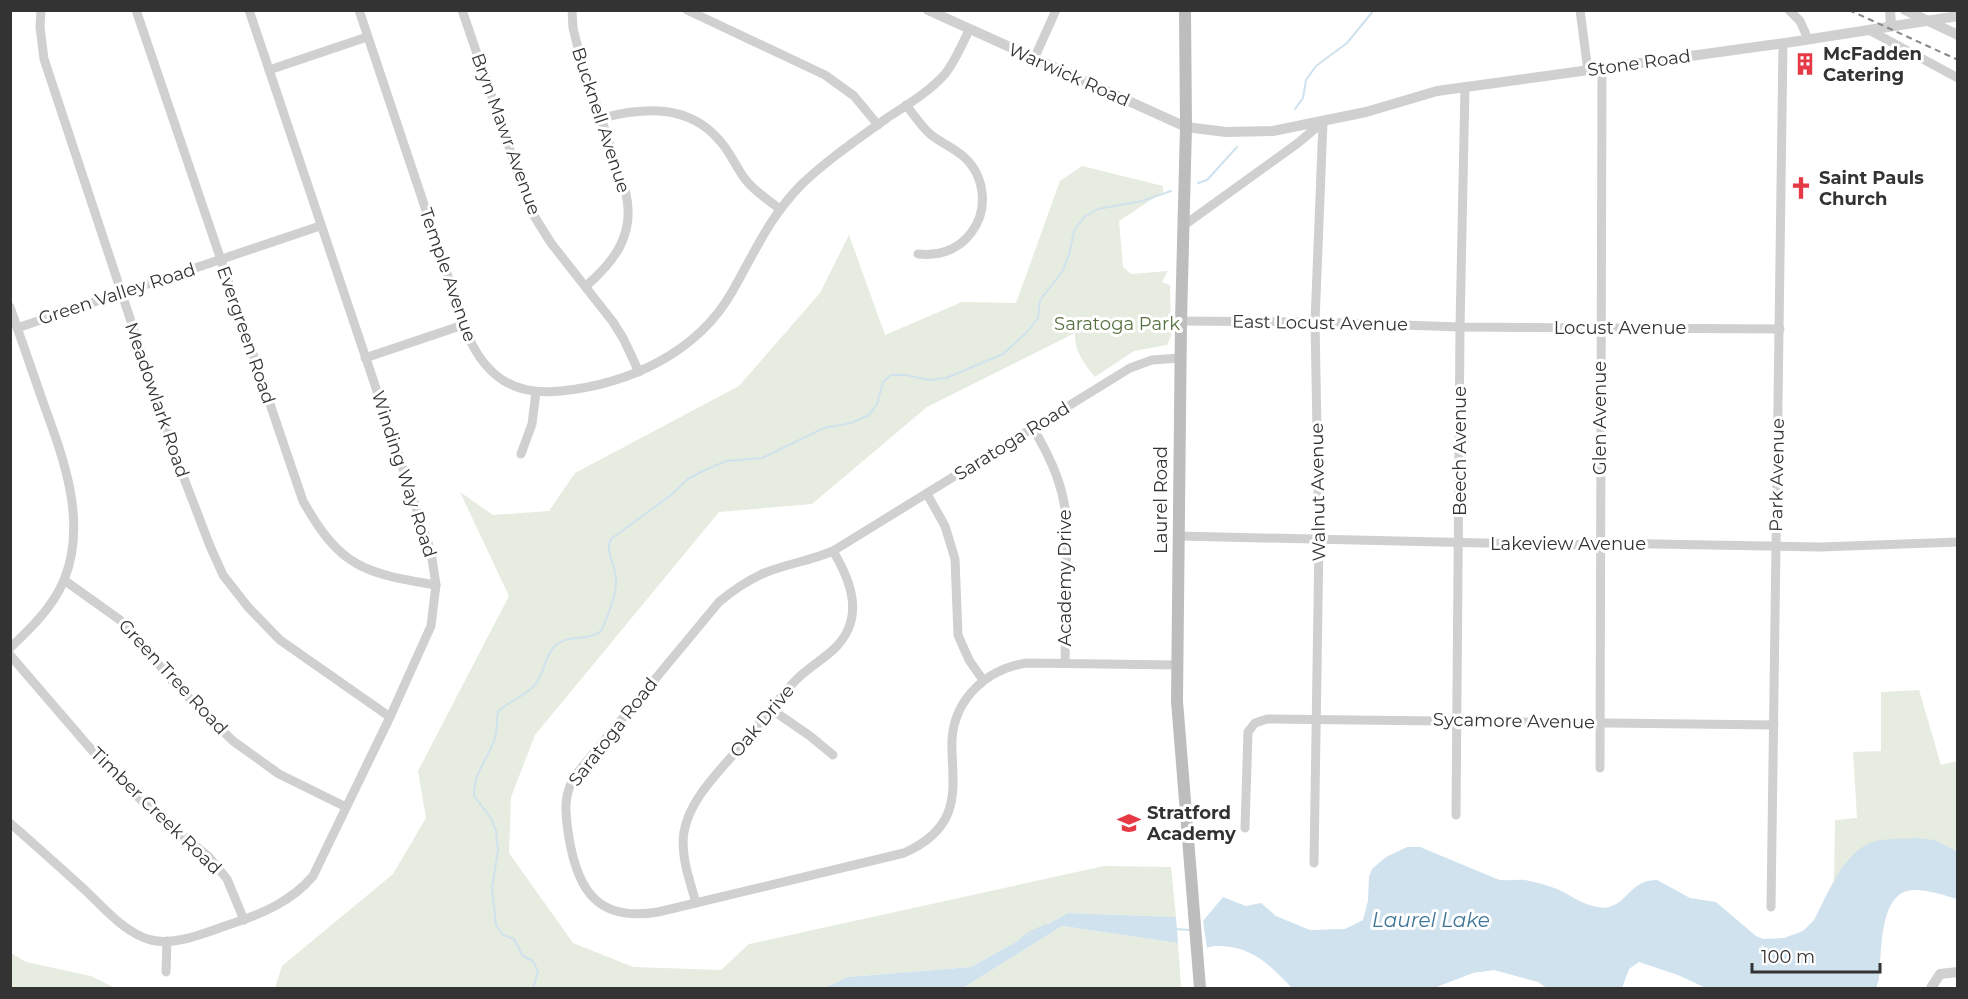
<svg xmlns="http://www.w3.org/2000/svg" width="1968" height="999" viewBox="0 0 1968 999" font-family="Montserrat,sans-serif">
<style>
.green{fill:#e6ecdf}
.water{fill:#cfe2ee}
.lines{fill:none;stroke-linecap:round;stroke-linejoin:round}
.stream{stroke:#cfe2ee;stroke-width:2}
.minor{stroke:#d0d0d0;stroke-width:9}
.tertiary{stroke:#d0d0d0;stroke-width:10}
.secondary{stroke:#bdbdbd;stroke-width:12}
.rail{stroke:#888;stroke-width:2;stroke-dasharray:6 4.5;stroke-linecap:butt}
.labels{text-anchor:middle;stroke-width:6;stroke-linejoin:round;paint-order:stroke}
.poi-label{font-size:18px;font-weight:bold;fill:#333;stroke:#fff;text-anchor:start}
.street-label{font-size:18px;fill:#333;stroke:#fff}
.park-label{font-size:18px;fill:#56703f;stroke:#fff}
.water-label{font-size:20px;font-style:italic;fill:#3f7597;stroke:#fff}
</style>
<rect width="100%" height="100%" fill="#fff"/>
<g class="green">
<path d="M1082,166L1163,186V192L1119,221L1123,267L1131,274L1168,271L1162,282L1170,285L1171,336L1167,345L1134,351L1095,377C1084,364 1074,350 1075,333L927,407L812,504L719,512L535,735L511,797L509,853L573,943L633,967L721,970L749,944L1104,866L1171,867L1176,917L1068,913L971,967L848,977L824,988H275L282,966L393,874L426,818L418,771L509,596L460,492L493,515L549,511L575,473L739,386L820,293L849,235L885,335L962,302L1016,303L1060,181Z"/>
<path d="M1919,690L1941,765L1957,761V850L1880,840L1834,882L1835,820L1857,818L1853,752L1881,751V692Z"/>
<path d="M1062,926L1178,943L1181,988H963Z"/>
<path d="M11,953L26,962L91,976L115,988H11Z"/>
</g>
<g class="water">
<path d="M1918,838L1934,840L1957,851V899C1944,895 1926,889 1912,890C1878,893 1882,955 1879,979L1876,988H1706L1678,975L1639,962L1629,969L1622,988H1547L1538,982L1494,970L1473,973L1434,988H1292C1269,965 1255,948 1221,946C1215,946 1212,946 1207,948L1203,921L1223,897L1246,906L1261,903L1276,916L1310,930L1345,929L1363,920L1368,901L1369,877L1372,869L1386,857L1407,847H1420L1497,879C1506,882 1515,879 1525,880C1535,882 1547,885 1557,889C1573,896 1591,911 1609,907C1628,902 1631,880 1657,880L1690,898L1716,902L1756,936L1763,939L1784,938L1803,931L1814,920C1828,894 1844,849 1876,841C1889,838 1905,839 1918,838Z"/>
<path d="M1068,913L1176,917L1178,943L1062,926L963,988H824L848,977L971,967Z"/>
</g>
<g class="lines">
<g class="stream">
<path d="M1295,109L1303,98L1306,80L1316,66L1347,43L1374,10"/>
<path d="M1198,183L1207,180L1237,147"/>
<path d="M1174,929L1190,930"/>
<path d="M1020,940L1029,933L1046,925"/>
<path d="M533,988L538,972L533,961L523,956L514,939L503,935L496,925L492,888L498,850L496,831L491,818L474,796C473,775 487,760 494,741C498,732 496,723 498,712C508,701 524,697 535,685C545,673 545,653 557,644C571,634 587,642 601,631C607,618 616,595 616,581C617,566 604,552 611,539L671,495L688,479L707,469L727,461L762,458L824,428L851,423L869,415L877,404L883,382L891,375H906L929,380L946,378L1003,354L1027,332L1038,318L1040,300L1062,272L1069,255L1074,231L1084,217L1098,209L1142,201L1171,191"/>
</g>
<g class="minor">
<path d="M41,10L40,27L44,59L177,460L210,546L223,575L248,607L280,640L390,717"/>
<path d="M136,10L303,501C340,567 363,573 436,585"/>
<path d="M359,10L468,336C487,378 515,396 561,391C629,384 697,353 732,292C755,252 768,219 801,185C827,160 858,139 887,118C907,105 929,92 945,74C955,61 962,45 969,30"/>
<path d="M462,10L531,211L551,243L613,322L623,338L639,372"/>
<path d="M572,10L573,28L578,48L626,194C635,234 615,261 586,286"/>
<path d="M687,10L825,75L854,96L878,125"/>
<path d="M1580,10L1588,71"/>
<path d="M1789,10L1800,21L1808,39"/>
<path d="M1869,30L1958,78"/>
<path d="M1034,59L1056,10"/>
<path d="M269,70L367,37"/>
<path d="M906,105C914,115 921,126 930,134C941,143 954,148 964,157C985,176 989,210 971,233C958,250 939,256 918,254"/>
<path d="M602,118C644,107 689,104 720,141C730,152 736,167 745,179C754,191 768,200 780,209"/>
<path d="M1183,226L1298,143L1323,122"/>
<path d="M10,307C21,339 32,370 43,402C63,457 88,522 64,580C53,607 31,628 10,648"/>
<path d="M1181,321L1315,322L1460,327L1780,329"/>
<path d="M17,328L320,226"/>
<path d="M365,358L463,325"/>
<path d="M1033,428C1052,460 1066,491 1067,529L1065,663"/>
<path d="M521,454L532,424L536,392"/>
<path d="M927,494L945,526L955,559L958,635L969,660L983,680"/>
<path d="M1179,536L1572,545L1601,543L1820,547L1958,542"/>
<path d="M64,580L120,620L136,636L172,681L233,741L279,774L346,807"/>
<path d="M10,655L90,748L147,806L209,857L227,879L244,920"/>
<path d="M1177,665L1027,663C987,669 955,698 952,739C951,764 957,790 948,813C940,833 922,845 904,853L658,912C599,922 578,892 569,838C565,813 562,793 578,772L719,602C732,591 747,581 762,574C785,564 810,561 833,551L1130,368L1152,360L1180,358"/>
<path d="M771,709L810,736L833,755"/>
<path d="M1600,768L1602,69"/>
<path d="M1456,815L1460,327L1465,87"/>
<path d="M10,823C36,846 61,868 86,891C104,908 126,934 151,940C177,946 207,932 231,924C262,914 292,901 313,876L390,717L431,626L436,585L431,552L249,10"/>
<path d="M1245,828L1248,732L1255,723L1267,719L1774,725"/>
<path d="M1314,863L1319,540L1315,322L1323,122"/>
<path d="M696,903C690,881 680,855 684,832C690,797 723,768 744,742C760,722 776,701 794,682C806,669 823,660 836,647C865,617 851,581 833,551"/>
<path d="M1771,907L1783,43"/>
<path d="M166,972L167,941"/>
</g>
<g class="tertiary">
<path d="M928,10L1186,127L1226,132L1273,131L1366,112L1437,91L1792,42L1958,16"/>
<path d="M1890,10L1891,26"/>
<path d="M1905,10L1958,35"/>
<path d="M1931,988L1940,974L1958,972"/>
</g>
<path class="secondary" d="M1185,10L1186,127L1181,321L1177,701L1200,988"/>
<path class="rail" d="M1849,10L1958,60"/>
</g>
<defs>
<g id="building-bare" transform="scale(1.8)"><path d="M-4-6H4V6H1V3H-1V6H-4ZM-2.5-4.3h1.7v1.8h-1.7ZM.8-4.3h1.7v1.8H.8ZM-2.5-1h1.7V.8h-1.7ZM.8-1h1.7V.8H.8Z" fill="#e63946" stroke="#fff" stroke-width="2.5" paint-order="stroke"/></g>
<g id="church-bare" transform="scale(1.8)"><path d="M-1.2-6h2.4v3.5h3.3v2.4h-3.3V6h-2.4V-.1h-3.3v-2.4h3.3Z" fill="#e63946" stroke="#fff" stroke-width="2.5" paint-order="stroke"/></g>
<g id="school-bare" transform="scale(1.8)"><path d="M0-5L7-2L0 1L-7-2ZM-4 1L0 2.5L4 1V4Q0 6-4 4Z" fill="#e63946" stroke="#fff" stroke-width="2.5" paint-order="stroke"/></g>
</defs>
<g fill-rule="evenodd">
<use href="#building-bare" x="1805" y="64"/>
<use href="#church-bare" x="1801" y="188"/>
<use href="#school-bare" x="1129" y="823"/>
</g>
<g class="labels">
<g class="poi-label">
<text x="1823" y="60">McFadden<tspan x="1823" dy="21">Catering</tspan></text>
<text x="1819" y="184">Saint Pauls<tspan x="1819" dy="21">Church</tspan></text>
<text x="1147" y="819">Stratford<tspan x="1147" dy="21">Academy</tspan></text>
</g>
<g class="street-label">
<text transform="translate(1639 63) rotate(-8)" y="6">Stone Road</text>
<text transform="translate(1069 75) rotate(24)" y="6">Warwick Road</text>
<text transform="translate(601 120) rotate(72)" y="6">Bucknell Avenue</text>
<text transform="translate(506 134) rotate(70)" y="6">Bryn Mawr Avenue</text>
<text transform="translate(448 275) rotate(71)" y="6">Temple Avenue</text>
<text transform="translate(117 294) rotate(-18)" y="6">Green Valley Road</text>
<text transform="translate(1320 323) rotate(1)" y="6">East Locust Avenue</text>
<text x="1620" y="334">Locust Avenue</text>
<text transform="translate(246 335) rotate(71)" y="6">Evergreen Road</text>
<text transform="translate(157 400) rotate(71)" y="6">Meadowlark Road</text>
<text transform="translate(1600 418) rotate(-90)" y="6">Glen Avenue</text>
<text transform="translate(1012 441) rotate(-32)" y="6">Saratoga Road</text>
<text transform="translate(1460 451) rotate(-90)" y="6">Beech Avenue</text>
<text transform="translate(404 474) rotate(72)" y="6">Winding Way Road</text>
<text transform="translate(1777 475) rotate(-89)" y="6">Park Avenue</text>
<text transform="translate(1318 492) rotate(-91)" y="6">Walnut Avenue</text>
<text transform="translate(1161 500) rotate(-90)" y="6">Laurel Road</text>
<text x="1568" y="550">Lakeview Avenue</text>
<text transform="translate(1065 578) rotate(-90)" y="6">Academy Drive</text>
<text transform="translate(173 677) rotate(47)" y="6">Green Tree Road</text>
<text transform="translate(762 721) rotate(-50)" y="6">Oak Drive</text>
<text transform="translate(1514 721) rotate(1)" y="6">Sycamore Avenue</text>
<text transform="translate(613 732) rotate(-52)" y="6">Saratoga Road</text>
<text transform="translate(156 811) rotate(44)" y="6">Timber Creek Road</text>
</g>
<g class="park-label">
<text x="1117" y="330">Saratoga Park</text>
</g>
<g class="water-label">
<text x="1431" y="927">Laurel Lake</text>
</g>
</g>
<rect width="1968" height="999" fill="none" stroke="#333333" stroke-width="24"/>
<path d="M1752 963v9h128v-9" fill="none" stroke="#333333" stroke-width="3"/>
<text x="1761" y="963" font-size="18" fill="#333333" stroke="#ffffff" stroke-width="4.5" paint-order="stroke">100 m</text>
</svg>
